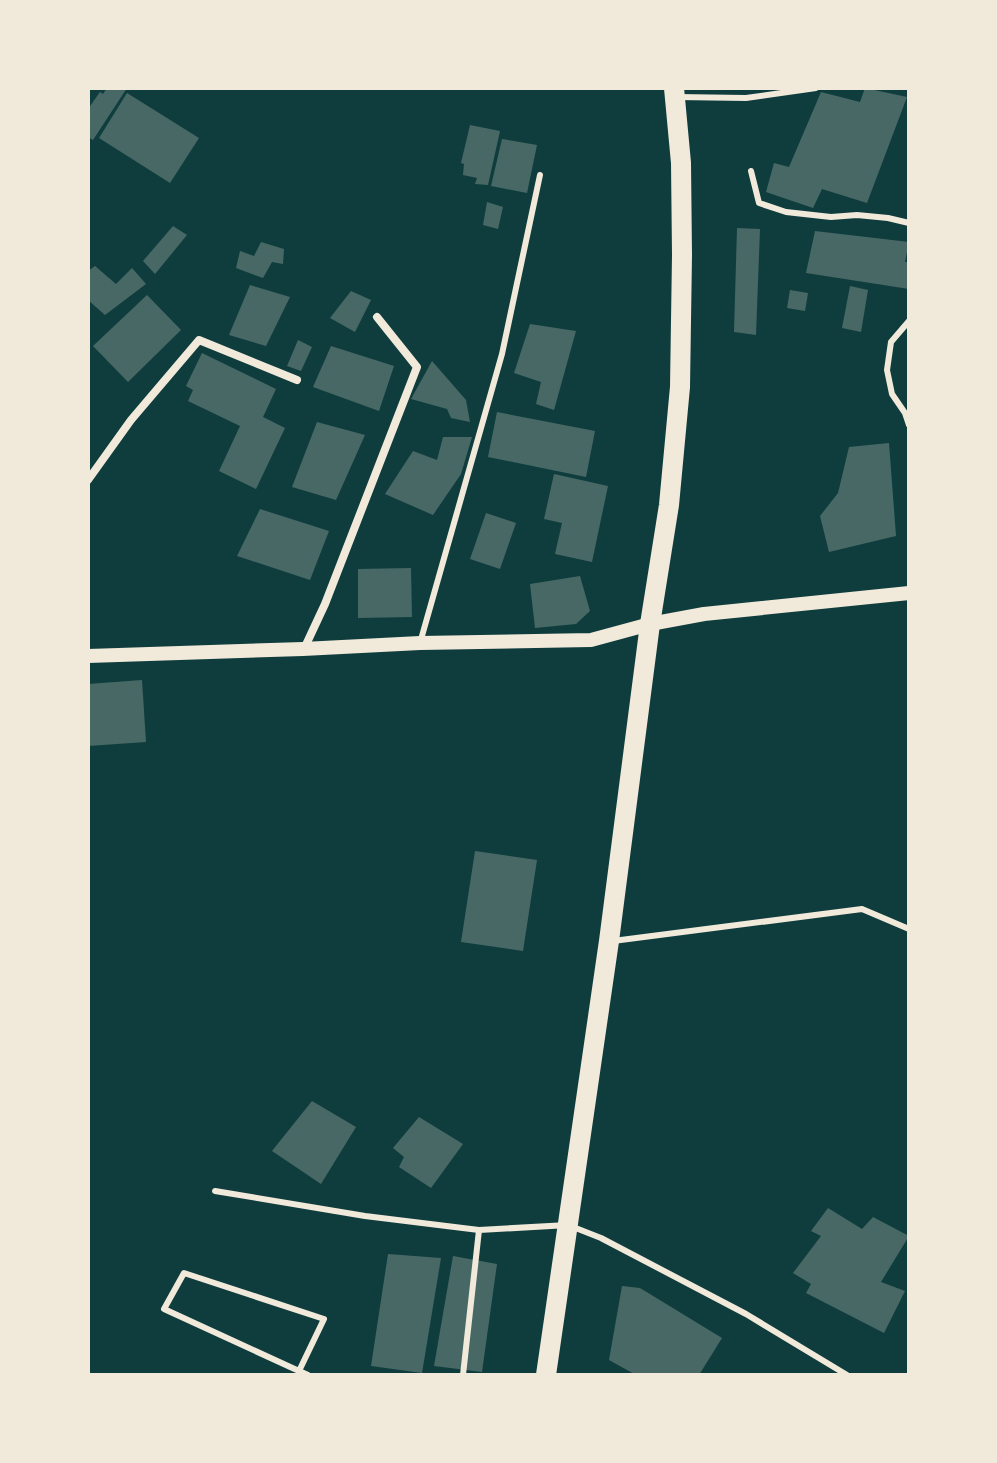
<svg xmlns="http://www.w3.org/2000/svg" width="997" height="1463" viewBox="0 0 997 1463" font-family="'Sofia Sans Condensed',sans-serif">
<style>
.building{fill:#486865}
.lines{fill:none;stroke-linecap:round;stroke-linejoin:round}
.service{stroke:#f1e9da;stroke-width:6}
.minor{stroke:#f1e9da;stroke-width:8}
.tertiary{stroke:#f1e9da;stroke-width:14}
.primary{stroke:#f1e9da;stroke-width:20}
</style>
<rect width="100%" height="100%" fill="#0f3d3e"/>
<g class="building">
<path d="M107,88H127L93,140L88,137V109L100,92L103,94Z"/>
<path d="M865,88L907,97L867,203L822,189L813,208L766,192L774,163L789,167L821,92L860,102Z"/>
<path d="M127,93L199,138L170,183L99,138Z"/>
<path d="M470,125L500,131L488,185L475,184L477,178L463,175L464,164L461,163Z"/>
<path d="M502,139L537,145L527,193L491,186Z"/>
<path d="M487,202L503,207L498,229L483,225Z"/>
<path d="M173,226L187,235L155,274L143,261Z"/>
<path d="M737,228L760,229L756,335L734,332Z"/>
<path d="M815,231L909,242L905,262H909V289L806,273Z"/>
<path d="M261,242L284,249L283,264L272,262L263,278L236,268L240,251L254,256Z"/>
<path d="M95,266L116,284L132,268L146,284L105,315L88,300V271Z"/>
<path d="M250,285L290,297L266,346L229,335Z"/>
<path d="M850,286L868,290L861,332L842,328Z"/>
<path d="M790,290L808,293L805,311L787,308Z"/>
<path d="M351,291L371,300L355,332L330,318Z"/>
<path d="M147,295L181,330L128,382L93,346Z"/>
<path d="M530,324L576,331L554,410L536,404L541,382L514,373Z"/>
<path d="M298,340L312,347L301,371L287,366Z"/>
<path d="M331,346L394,366L379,411L313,387Z"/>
<path d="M202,353L276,389L263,417L285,428L256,489L219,471L240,426L188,401L193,390L186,386Z"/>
<path d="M432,361L466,400L470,422L451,418L447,409L411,399Z"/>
<path d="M497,412L595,431L586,477L488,457Z"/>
<path d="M317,422L365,435L336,500L292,487Z"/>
<path d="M443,437H472L461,474L433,515L385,494L413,451L437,460Z"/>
<path d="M889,443L896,536L829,552L820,516L838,493L849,447Z"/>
<path d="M554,474L608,486L592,562L555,554L562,523L544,519Z"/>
<path d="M260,509L329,531L310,580L237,556Z"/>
<path d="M486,513L516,523L500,569L470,559Z"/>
<path d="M411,568L412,617L358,618V569Z"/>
<path d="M580,576L590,611L576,624L535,628L530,584Z"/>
<path d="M142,680L146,742L88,746V684Z"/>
<path d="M475,851L537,860L523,951L461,942Z"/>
<path d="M312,1101L356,1127L321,1184L272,1151Z"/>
<path d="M419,1117L463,1144L431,1188L399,1167L404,1157L393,1148Z"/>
<path d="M828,1208L862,1229L873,1217L909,1236L881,1282L905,1291L884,1333L806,1293L811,1284L793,1273L821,1236L811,1231Z"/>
<path d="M388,1254L441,1258L422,1373L371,1366Z"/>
<path d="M453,1256L497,1264L482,1372L434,1366Z"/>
<path d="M622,1286L640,1288L722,1338L699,1375H636L609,1360Z"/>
</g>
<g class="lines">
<g class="service">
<path d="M677,97L746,98L816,88"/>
<path d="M751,171L759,203L786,212L831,217L857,215L888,218L909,223"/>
<path d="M909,321L891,342L887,370L892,394L905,413L909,425"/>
<path d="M420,643L502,354L540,175"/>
<path d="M613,941L862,909L909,929"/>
<path d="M215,1191L365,1216L479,1230"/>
<path d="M299,1371L324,1319L184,1273L164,1309L299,1371L308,1375"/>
<path d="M463,1375L479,1230L568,1225L601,1238L746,1314L847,1375"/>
</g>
<g class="minor">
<path d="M88,480L131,420L199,340L297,380"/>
<path d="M304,649L325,604L417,367L377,317"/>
</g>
<path class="tertiary" d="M88,656L303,649L420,643L591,640L650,624L704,614L909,593"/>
<path class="primary" d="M546,1375L609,941L650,624L669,505L680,387L682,255L681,163L674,88"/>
</g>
<rect width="997" height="1463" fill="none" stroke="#f1e9da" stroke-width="180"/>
</svg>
